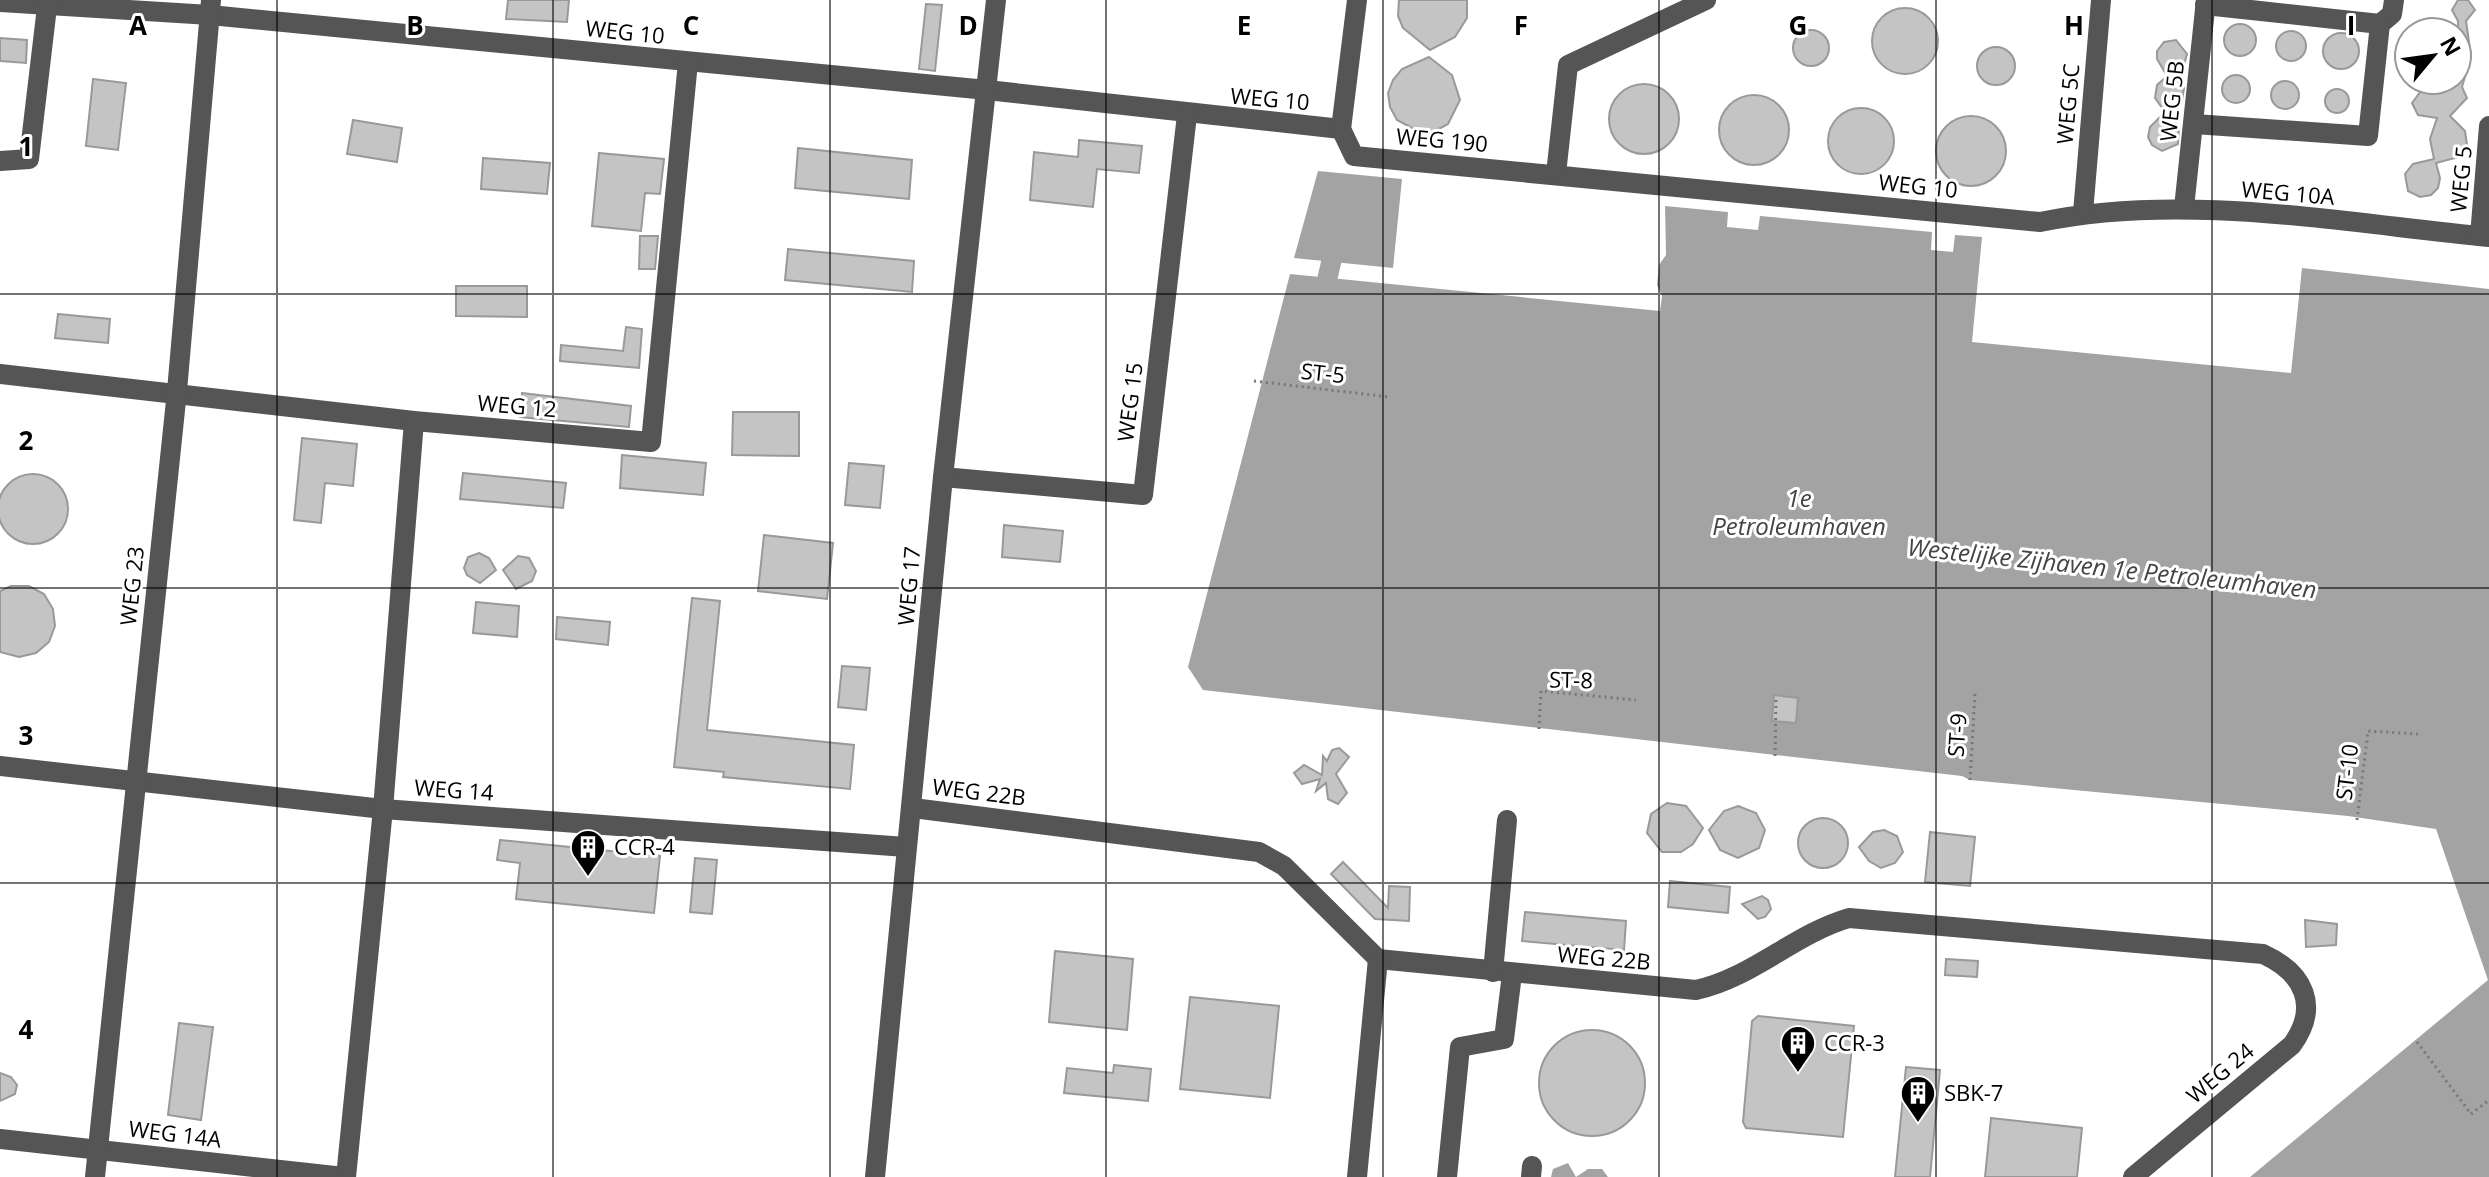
<svg xmlns="http://www.w3.org/2000/svg" width="2489" height="1177" viewBox="0 0 2489 1177" font-family="'Open Sans',sans-serif">
<style>
.water{fill:#a3a3a3}
.lines{fill:none;stroke-linecap:round;stroke-linejoin:round}
.canal{stroke:#a3a3a3;stroke-width:20}
.building{fill:#c4c4c4;stroke:#999;stroke-width:2}
.path{stroke:#777;stroke-width:3;stroke-dasharray:2 4;stroke-linecap:butt}
.minor{stroke:#555;stroke-width:20}
.grid{fill:none;stroke:#000;stroke-width:2;stroke-opacity:0.55}
.labels{text-anchor:middle;stroke-width:6;stroke-linejoin:round;paint-order:stroke}
.street-label{font-size:22px;fill:#000;stroke:#fff}
.poi-label{font-size:22px;fill:#000;stroke:#fff;text-anchor:start}
.water-label{font-size:24px;font-style:italic;fill:#444;stroke:#fff}
.grid-label{font-size:26px;text-anchor:middle;font-weight:bold;fill:#000;stroke:#fff;stroke-width:6;stroke-linejoin:round;paint-order:stroke}
</style>
<rect width="100%" height="100%" fill="#fff"/>
<g class="water">
<path d="M1318,171L1402,179L1393,268L1294,258Z"/>
<path d="M1665,206L1728,212L1727,227L1758,230L1760,216L1932,232L1931,250L1953,252L1955,235L1982,237L1972,342L2291,373L2302,268L2489,289V1177H2250L2488,980L2436,829L2348,816L1970,780L1962,776L1203,690L1188,667L1290,274L1660,311L1662,296L1657,285L1659,265L1666,255Z"/>
<path d="M1568,1163L1576,1177L1588,1169H1602L1608,1177H1551L1553,1169Z"/>
</g>
<g class="lines">
<path class="canal" d="M1332,299L1324,293L1337,237"/>
</g>
<g class="building">
<path d="M508,0H569L567,22L506,19Z"/>
<path d="M1399,0H1467V18L1455,37L1430,50L1403,28L1398,16Z"/>
<path d="M2458,0H2468L2475,10L2466,21L2471,56L2462,87L2467,98L2450,116L2465,131L2467,145L2459,157L2436,163L2440,178L2438,188L2431,195L2420,197L2408,191L2405,174L2413,164L2434,159L2430,139L2437,118L2418,115L2412,103L2423,88L2418,80H2452L2457,83L2458,21L2452,10Z"/>
<path d="M926,4L942,5L935,71L919,69Z"/>
<circle cx="1905" cy="41" r="33"/>
<circle cx="2240" cy="40" r="16"/>
<circle cx="1811" cy="48" r="18"/>
<circle cx="2291" cy="46" r="15"/>
<circle cx="2341" cy="51" r="18"/>
<path d="M0,38L27,40L26,63L0,61Z"/>
<path d="M2176,40L2187,54L2184,65L2174,74L2184,88L2182,101L2168,114L2179,127L2178,144L2162,151L2152,145L2148,137L2150,127L2165,112L2155,98L2157,85L2167,76L2157,59V51L2164,42Z"/>
<circle cx="1996" cy="66" r="19"/>
<path d="M1429,57L1452,75L1460,100L1448,124L1435,131L1421,133L1397,120L1390,107L1388,93L1393,80L1402,69Z"/>
<circle cx="2236" cy="89" r="14"/>
<path d="M93,79L126,83L118,150L86,146Z"/>
<circle cx="2285" cy="95" r="14"/>
<circle cx="1644" cy="119" r="35"/>
<circle cx="2337" cy="101" r="12"/>
<circle cx="1754" cy="130" r="35"/>
<circle cx="1861" cy="141" r="33"/>
<circle cx="1971" cy="151" r="35"/>
<path d="M353,120L402,128L397,162L347,154Z"/>
<path d="M1079,140L1142,146L1139,173L1097,169L1093,207L1030,200L1034,152L1078,157Z"/>
<path d="M798,148L912,160L909,199L795,188Z"/>
<path d="M599,153L664,159L660,194L645,193L641,231L592,226Z"/>
<path d="M483,158L550,163L547,194L481,189Z"/>
<path d="M640,236H658L655,269H639Z"/>
<path d="M788,249L914,261L912,292L785,280Z"/>
<path d="M456,286H527V317L456,316Z"/>
<path d="M58,314L110,319L108,343L55,338Z"/>
<path d="M626,327L642,329L639,368L560,361L561,345L623,351Z"/>
<path d="M522,393L631,406L629,427L520,417Z"/>
<path d="M733,412H799V456L732,455Z"/>
<path d="M302,438L357,444L353,486L325,483L321,523L294,520Z"/>
<path d="M622,455L706,463L703,495L620,488Z"/>
<path d="M849,463L884,466L880,508L845,505Z"/>
<path d="M463,473L566,483L563,508L460,499Z"/>
<circle cx="33" cy="509" r="35"/>
<path d="M1004,525L1063,531L1060,562L1002,557Z"/>
<path d="M764,535L833,543L827,599L758,591Z"/>
<path d="M479,553L489,558L496,570L480,583L467,575L464,568L468,557Z"/>
<path d="M518,556L529,558L536,571L532,581L516,589L503,570Z"/>
<path d="M11,586H29L44,594L53,609L55,626L49,642L36,653L19,657L0,652V591Z"/>
<path d="M692,598L720,601L707,730L854,745L850,789L723,777L724,772L674,767Z"/>
<path d="M476,602L519,606L517,637L473,633Z"/>
<path d="M557,617L610,622L608,645L556,639Z"/>
<path d="M842,666L870,668L866,710L838,707Z"/>
<path d="M1774,695L1798,698L1796,723L1772,721Z"/>
<path d="M1339,748L1349,757L1336,774L1347,793L1338,804L1328,799L1326,783L1316,791L1320,779L1302,784L1294,773L1304,765L1322,775L1323,756L1327,761L1332,750Z"/>
<path d="M1667,803L1686,806L1703,828L1693,844L1681,852H1662L1647,833L1651,814Z"/>
<path d="M1738,806L1756,813L1765,830L1759,848L1738,858L1720,850L1709,830L1724,811Z"/>
<circle cx="1823" cy="843" r="25"/>
<path d="M1884,830L1897,836L1903,852L1895,863L1881,868L1869,861L1859,847L1873,832Z"/>
<path d="M1930,832L1975,837L1970,886L1925,882Z"/>
<path d="M500,840L660,856L654,913L516,899L520,863L497,860Z"/>
<path d="M695,858L717,860L712,914L690,912Z"/>
<path d="M1343,862L1388,908L1389,886L1410,887L1409,921L1375,919L1331,874Z"/>
<path d="M1670,881L1730,887L1728,913L1668,907Z"/>
<path d="M1762,896L1768,900L1771,909L1765,917L1758,919L1742,904Z"/>
<path d="M1525,912L1626,921L1624,950L1522,941Z"/>
<path d="M2305,920L2337,924L2336,945L2306,947Z"/>
<path d="M1055,951L1133,959L1127,1030L1049,1022Z"/>
<path d="M1946,959L1978,961L1977,977L1945,975Z"/>
<path d="M1190,997L1279,1006L1270,1098L1180,1089Z"/>
<path d="M1758,1016L1854,1026L1843,1137L1746,1128L1743,1122L1752,1021Z"/>
<path d="M179,1023L213,1027L201,1120L168,1115Z"/>
<circle cx="1592" cy="1083" r="53"/>
<path d="M1114,1065L1151,1069L1148,1101L1064,1093L1067,1068L1113,1073Z"/>
<path d="M1906,1067L1940,1070L1930,1177H1895Z"/>
<path d="M0,1073L11,1077L17,1085L15,1094L0,1101Z"/>
<path d="M1991,1118L2082,1128L2077,1177H1985Z"/>
</g>
<g class="lines">
<g class="path">
<path d="M1254,381L1389,397"/>
<path d="M1539,729L1541,691L1636,700"/>
<path d="M1775,756L1776,699"/>
<path d="M1970,780L1975,693"/>
<path d="M2357,820L2368,731L2418,734"/>
<path d="M2417,1042L2471,1114L2489,1100"/>
</g>
<g class="minor">
<path d="M0,2L210,15L987,90L1341,129"/>
<path d="M2380,24L2392,14L2394,0"/>
<path d="M2194,124L2368,136L2380,24L2205,5"/>
<path d="M1341,129L1354,156L2040,222C2183,192 2344,223 2489,237"/>
<path d="M1341,129L1357,0"/>
<path d="M0,161L29,159L47,7"/>
<path d="M1556,174L1568,65L1706,0"/>
<path d="M2184,208L2206,0"/>
<path d="M2083,213L2101,0"/>
<path d="M2480,236L2489,126"/>
<path d="M0,374L414,421L651,442L688,62"/>
<path d="M943,477L1143,495L1187,115"/>
<path d="M0,766L383,809L906,847"/>
<path d="M913,808L1259,852L1284,866L1378,959L1696,990C1752,978 1794,934 1849,918L2263,954C2304,973 2320,1006 2292,1045L2133,1177"/>
<path d="M1493,972L1507,820"/>
<path d="M0,1139L344,1177"/>
<path d="M95,1177L177,391L211,0"/>
<path d="M346,1177L383,809L414,421"/>
<path d="M875,1177L943,477L996,0"/>
<path d="M1357,1177L1378,959"/>
<path d="M1447,1177L1460,1047L1504,1039L1512,974"/>
<path d="M1531,1177L1532,1166"/>
</g>
</g>
<path class="grid" d="M277,0V1177M553,0V1177M830,0V1177M1106,0V1177M1383,0V1177M1659,0V1177M1936,0V1177M2212,0V1177M0,294H2489M0,588H2489M0,883H2489"/>
<defs>
<g id="building-pin" transform="scale(1.8)"><path d="M0 17L-7.5 6A9.5 9.5 0 1 1 7.5 6Z" fill="#000" stroke="#fff"/><path d="M-4-6H4V6H1V3H-1V6H-4ZM-2.5-4.3h1.7v1.8h-1.7ZM.8-4.3h1.7v1.8H.8ZM-2.5-1h1.7V.8h-1.7ZM.8-1h1.7V.8H.8Z" fill="#fff"/></g>
</defs>
<g fill-rule="evenodd">
<use href="#building-pin" x="588" y="847"/>
<use href="#building-pin" x="1798" y="1043"/>
<use href="#building-pin" x="1918" y="1093"/>
</g>
<g class="labels">
<g class="street-label">
<text transform="translate(625 32) rotate(6)" y="8">WEG 10</text>
<text transform="translate(1270 99) rotate(5)" y="8">WEG 10</text>
<text transform="translate(2172 101) rotate(-84)" y="8">WEG 5B</text>
<text transform="translate(2068 104) rotate(-85)" y="8">WEG 5C</text>
<text transform="translate(1442 140) rotate(5)" y="8">WEG 190</text>
<text transform="translate(2461 179) rotate(-85)" y="8">WEG 5</text>
<text transform="translate(1918 186) rotate(6)" y="8">WEG 10</text>
<text transform="translate(2288 193) rotate(5)" y="8">WEG 10A</text>
<text transform="translate(1323 373) rotate(6)" y="8">ST-5</text>
<text transform="translate(1130 402) rotate(-83)" y="8">WEG 15</text>
<text transform="translate(517 406) rotate(5)" y="8">WEG 12</text>
<text transform="translate(132 586) rotate(-84)" y="8">WEG 23</text>
<text transform="translate(909 586) rotate(-85)" y="8">WEG 17</text>
<text transform="translate(1571 680) rotate(1)" y="8">ST-8</text>
<text transform="translate(1957 735) rotate(-86)" y="8">ST-9</text>
<text transform="translate(2347 772) rotate(-83)" y="8">ST-10</text>
<text transform="translate(454 790) rotate(4)" y="8">WEG 14</text>
<text transform="translate(979 792) rotate(7)" y="8">WEG 22B</text>
<text transform="translate(1604 958) rotate(5)" y="8">WEG 22B</text>
<text transform="translate(2220 1073) rotate(-40)" y="8">WEG 24</text>
<text transform="translate(175 1134) rotate(7)" y="8">WEG 14A</text>
</g>
<g class="poi-label">
<text x="614" y="855">CCR-4</text>
<text x="1824" y="1051">CCR-3</text>
<text x="1944" y="1101">SBK-7</text>
</g>
<g class="water-label">
<text x="1799" y="507">1e<tspan x="1799" dy="28">Petroleumhaven</tspan></text>
<text transform="translate(2112 569) rotate(6)" y="8">Westelijke Zijhaven 1e Petroleumhaven</text>
</g>
</g>
<g class="grid-label">
<text x="138" y="35">A</text>
<text x="415" y="35">B</text>
<text x="691" y="35">C</text>
<text x="968" y="35">D</text>
<text x="1244" y="35">E</text>
<text x="1521" y="35">F</text>
<text x="1798" y="35">G</text>
<text x="2074" y="35">H</text>
<text x="2351" y="35">I</text>
<text x="26" y="156">1</text>
<text x="26" y="450">2</text>
<text x="26" y="745">3</text>
<text x="26" y="1039">4</text>
</g>
<g transform="translate(2433 56) rotate(61)"><circle r="38" fill="#ffffff" stroke="#999999" stroke-width="2"/>
<path d="M0-6L14 30L0 20L-14 30Z" fill="#000000"/>
<text y="-12" font-size="22" font-weight="bold" text-anchor="middle" fill="#000000">N</text>
</g>
</svg>
